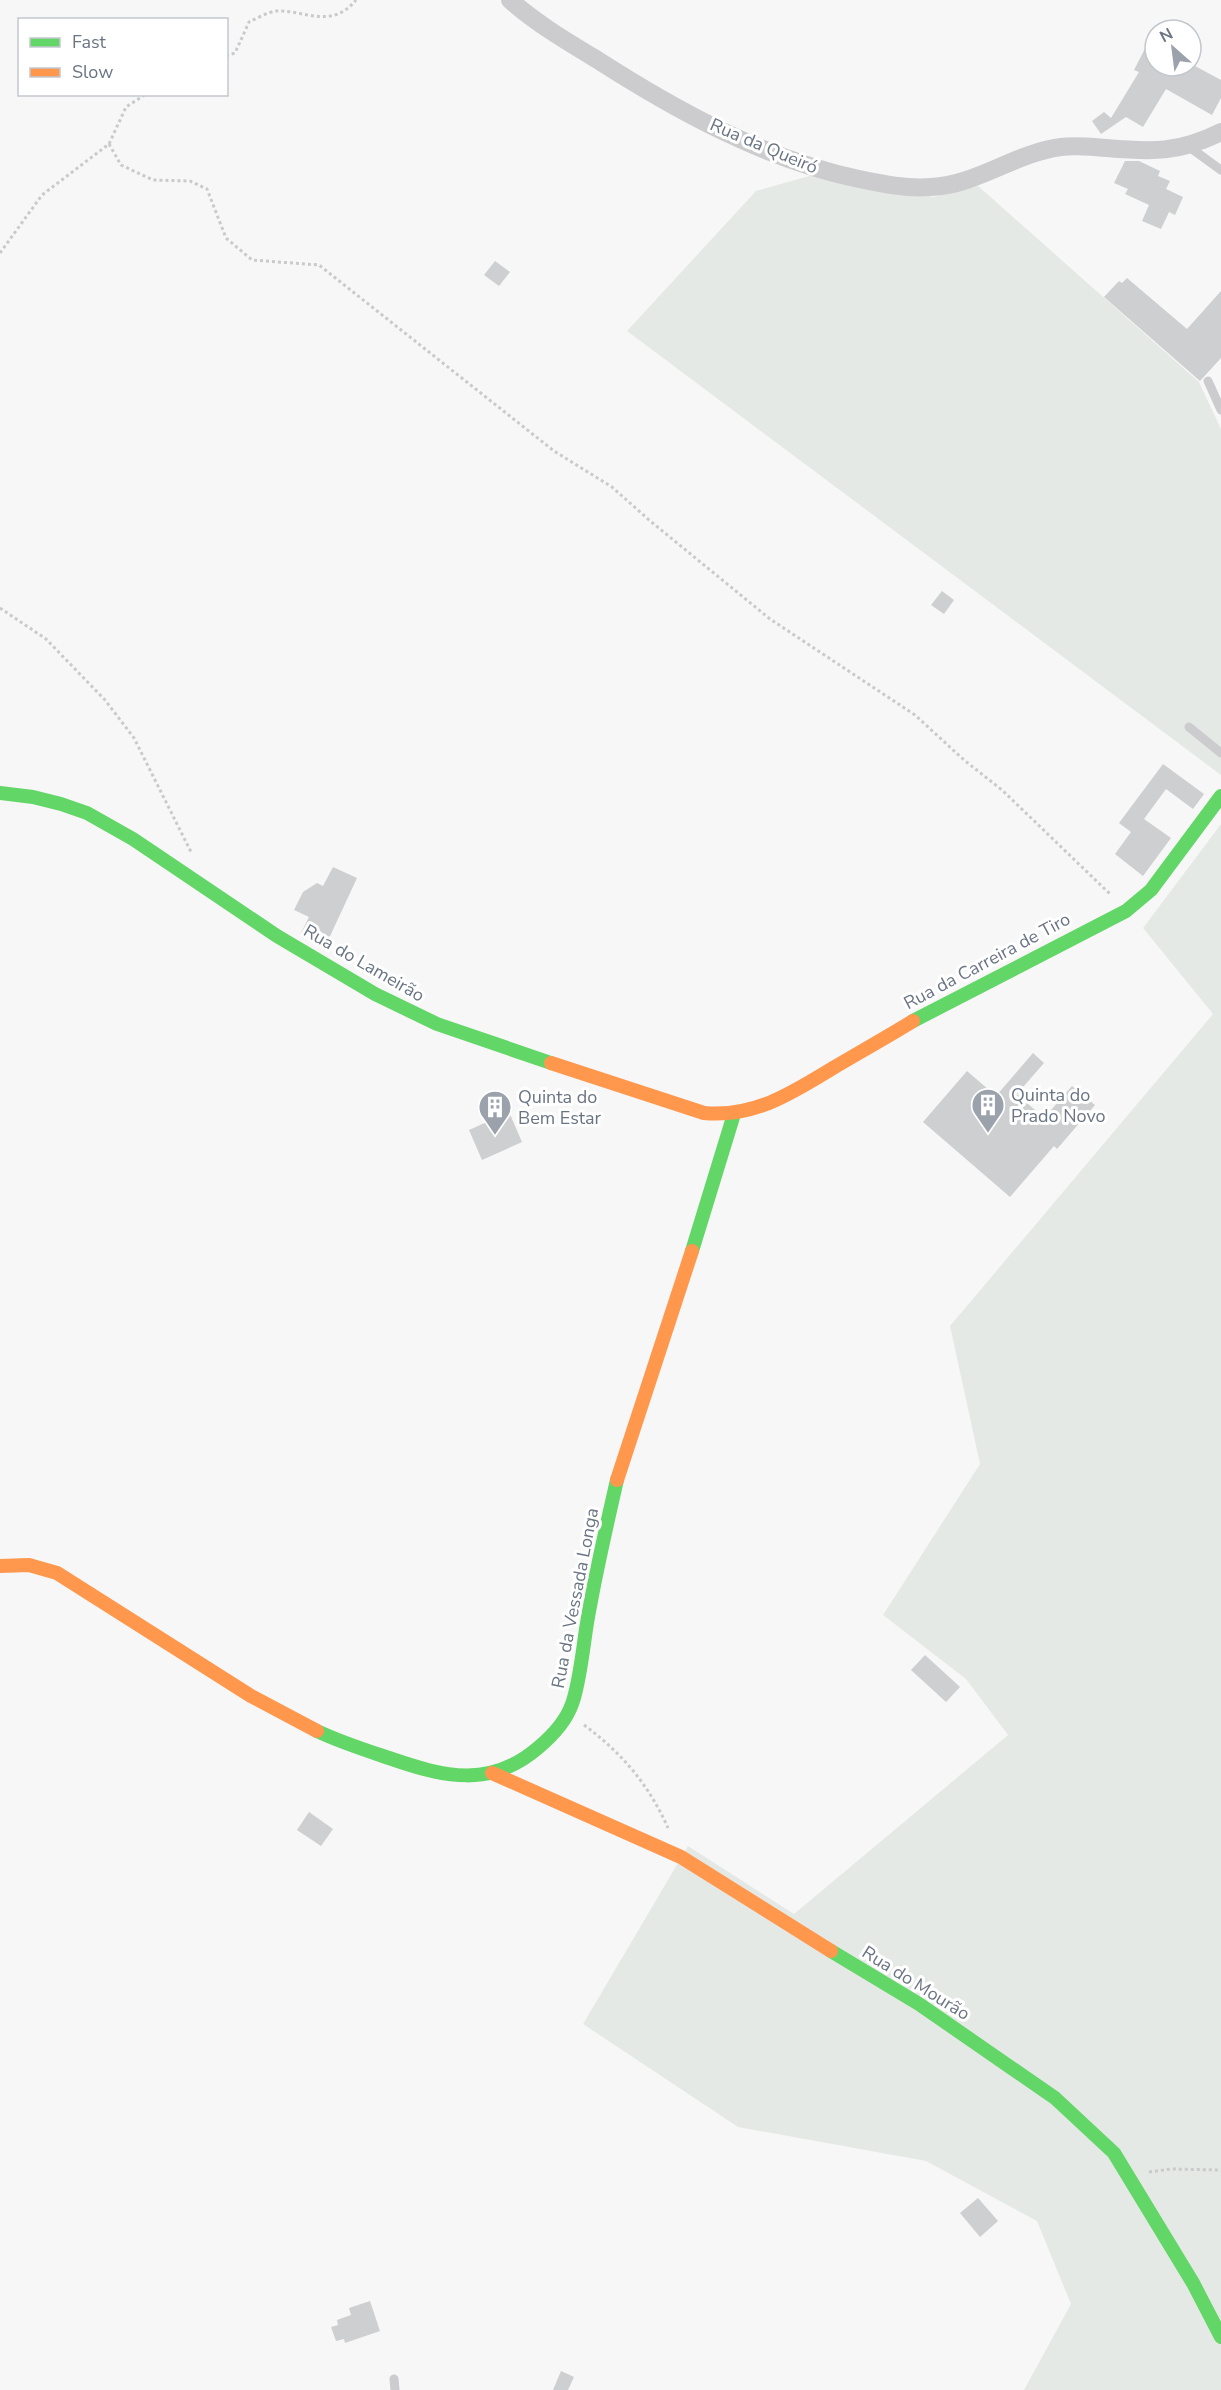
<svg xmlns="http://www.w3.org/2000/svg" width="1221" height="2390" viewBox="0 0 1221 2390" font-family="'Nunito Sans',sans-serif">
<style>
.green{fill:#e5e9e5}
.building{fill:#cecfd0}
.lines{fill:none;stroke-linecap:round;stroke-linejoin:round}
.path{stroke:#c9cacb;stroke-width:3;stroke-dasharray:3 3;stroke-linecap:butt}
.lane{stroke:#ccccce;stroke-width:9}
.street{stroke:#ccccce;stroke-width:18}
.fast{stroke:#63d668;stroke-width:14}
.slow{stroke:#ff974d;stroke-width:14}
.labels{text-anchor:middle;stroke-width:6;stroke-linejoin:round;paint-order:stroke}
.street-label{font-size:18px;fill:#6a7584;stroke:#fff}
.poi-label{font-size:18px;fill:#6a7584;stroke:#fff;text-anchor:start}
</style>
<rect width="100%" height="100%" fill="#f7f7f7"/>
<g class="green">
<path d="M820,173L933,197L977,185L1199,382L1221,429V775L627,331L756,191Z"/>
<path d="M1221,824V2390H1024L1071,2304L1037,2221L926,2161L738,2127L583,2024L688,1846L794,1914L1008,1735L966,1679L883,1615L980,1464L950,1326L1213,1014L1143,928Z"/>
</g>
<g class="building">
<path d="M1155,29V66H1195L1221,80V98L1212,115L1166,89L1143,127L1126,117L1101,134L1092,121L1104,112L1111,118L1139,72L1134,70Z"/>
<path d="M1125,161H1139L1160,171L1158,176L1170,181L1166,189L1183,197L1175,215L1169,212L1161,229L1142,221L1149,205L1125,194L1128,189L1114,183Z"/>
<path d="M495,261L510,272L499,286L484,275Z"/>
<path d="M1127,278L1187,329L1221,291V358L1200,381L1104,297L1119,281L1122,283Z"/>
<path d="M942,591L954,600L944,614L931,605Z"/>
<path d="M1163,764L1204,794L1193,809L1166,789L1144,819L1171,838L1143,876L1115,854L1131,832L1119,823Z"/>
<path d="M333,867L357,878L325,947L301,933L309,917L294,910L303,892L317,883L323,886Z"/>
<path d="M1033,1053L1044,1063L1017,1094L1044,1118L1072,1086L1095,1105L1057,1149L1054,1146L1010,1197L923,1122L967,1071L996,1096Z"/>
<path d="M509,1112L522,1142L482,1160L469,1130Z"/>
<path d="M925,1655L960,1687L946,1702L911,1670Z"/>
<path d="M309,1812L333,1829L321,1846L297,1830Z"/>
<path d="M978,2198L998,2221L980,2237L960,2213Z"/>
<path d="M370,2301L380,2331L345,2343L344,2339L336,2341L331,2327L338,2325L337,2320L351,2315L349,2308Z"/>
<path d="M561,2371L574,2377L568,2390H553Z"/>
</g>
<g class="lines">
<g class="path">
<path d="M226,56L235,53L249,22C257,18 268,12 276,11C306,10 331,30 356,0"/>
<path d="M109,144L121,165L153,180L190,181L207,189L226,238L252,260L319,265L554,451L612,487L649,520L770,619L915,715L964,760L1002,790L1110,894"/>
<path d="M0,253L42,195L109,144L126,107L146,94"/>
<path d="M0,608L46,639L105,700L134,738L191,852"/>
<path d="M584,1725C622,1753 649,1785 668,1828"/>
<path d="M1149,2172L1171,2169L1221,2170"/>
</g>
<g class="lane">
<path d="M1188,146L1221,170"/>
<path d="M1208,381L1221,410"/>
<path d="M1189,727L1221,753"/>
<path d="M394,2379L395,2390"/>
</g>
<path class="street" d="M510,0C536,23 566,41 596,59C677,111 764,159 859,179C883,184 907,189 931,187C977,185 1015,153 1061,147C1076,145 1091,147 1106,148C1152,152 1179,153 1221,132"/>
<g class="fast">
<path d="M0,793L33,797L61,804L87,813L133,839L277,936L375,994L437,1024L551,1063"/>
<path d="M913,1021L1126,911L1151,890L1221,796"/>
<path d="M692,1251L734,1114"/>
<path d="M317,1731C340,1742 365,1750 389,1758C444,1777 491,1789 539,1747C552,1736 566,1721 572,1704C580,1682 583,1647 587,1623C595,1575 606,1528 617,1480"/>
<path d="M831,1951L919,2004L1055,2098L1114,2153L1193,2283L1221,2337"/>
</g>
<g class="slow">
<path d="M551,1063L704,1113C754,1118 792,1093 833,1068C860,1052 887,1037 913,1021"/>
<path d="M617,1480L692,1251"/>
<path d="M0,1566L29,1565L57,1573L251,1696L317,1731"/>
<path d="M492,1773L681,1857L831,1951"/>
</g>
</g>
<defs>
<g id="building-pin" transform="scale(1.725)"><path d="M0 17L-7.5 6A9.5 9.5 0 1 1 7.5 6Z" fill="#9ba2ac" stroke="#fff"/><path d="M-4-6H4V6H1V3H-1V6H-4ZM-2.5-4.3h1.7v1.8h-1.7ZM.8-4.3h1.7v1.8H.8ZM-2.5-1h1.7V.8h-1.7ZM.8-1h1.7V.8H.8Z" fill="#fff"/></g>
</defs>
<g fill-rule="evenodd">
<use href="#building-pin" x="988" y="1105"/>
<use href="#building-pin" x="495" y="1107"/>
</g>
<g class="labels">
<g class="street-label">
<text transform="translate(764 146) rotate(23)" y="6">Rua da Queiró</text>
<text transform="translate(987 961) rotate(-28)" y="6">Rua da Carreira de Tiro</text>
<text transform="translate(364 963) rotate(30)" y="6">Rua do Lameirão</text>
<text transform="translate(575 1598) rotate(-79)" y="6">Rua da Vessada Longa</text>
<text transform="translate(916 1983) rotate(32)" y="6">Rua do Mourão</text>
</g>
<g class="poi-label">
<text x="1011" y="1101">Quinta do<tspan x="1011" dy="21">Prado Novo</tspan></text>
<text x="518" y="1103">Quinta do<tspan x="518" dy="21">Bem Estar</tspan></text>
</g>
</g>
<rect x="18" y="18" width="210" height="78" fill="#ffffff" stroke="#c3c8ce" stroke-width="1.5"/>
<rect x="30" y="38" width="30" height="9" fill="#63d668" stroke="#c3c8ce" stroke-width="1.5"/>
<text x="72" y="48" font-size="18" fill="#6a7584">Fast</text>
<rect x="30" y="68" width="30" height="9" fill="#ff974d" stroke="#c3c8ce" stroke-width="1.5"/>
<text x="72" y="78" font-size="18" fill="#6a7584">Slow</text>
<g transform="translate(1173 48) rotate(332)"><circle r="28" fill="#ffffff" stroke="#c3c8ce" stroke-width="1.5"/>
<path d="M0-4.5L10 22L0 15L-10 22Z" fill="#9ba2ac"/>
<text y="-9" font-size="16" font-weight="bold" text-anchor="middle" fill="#6a7584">N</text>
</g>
</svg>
